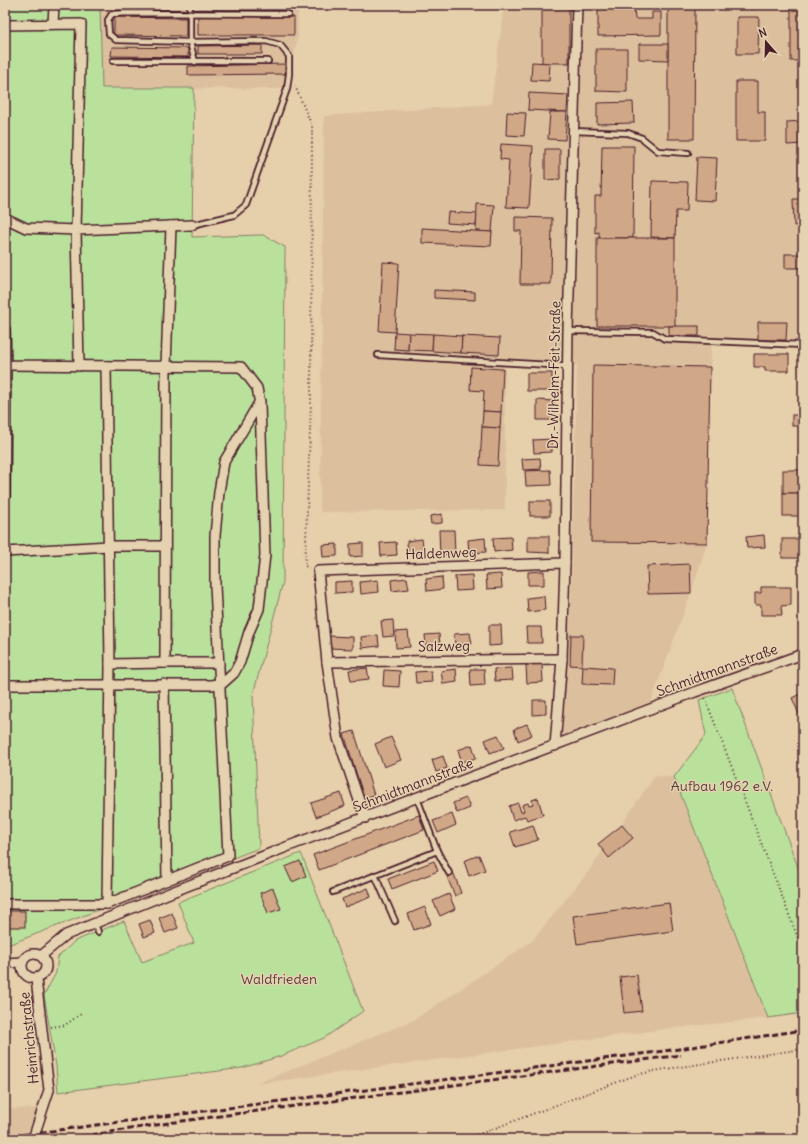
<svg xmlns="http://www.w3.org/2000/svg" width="808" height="1144" viewBox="0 0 808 1144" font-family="Delius,sans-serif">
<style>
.built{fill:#dcc09e}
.green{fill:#bae19c;stroke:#828064}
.building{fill:#d0a887;stroke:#4a1f2b}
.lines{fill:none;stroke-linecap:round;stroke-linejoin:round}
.lane-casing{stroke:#4a1f2b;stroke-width:8}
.street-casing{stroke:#4a1f2b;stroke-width:12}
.path{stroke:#4a1f2b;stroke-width:2;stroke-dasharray:1 3;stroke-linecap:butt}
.lane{stroke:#e5d2b0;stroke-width:4.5}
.street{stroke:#e5d2b0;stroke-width:9}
.rail{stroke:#4a1f2b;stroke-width:3;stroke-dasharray:6 3;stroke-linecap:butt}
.street-bridge-casing{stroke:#4a1f2b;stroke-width:12;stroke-linecap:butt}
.street-bridge{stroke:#e5d2b0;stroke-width:9}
.labels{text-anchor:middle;stroke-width:3;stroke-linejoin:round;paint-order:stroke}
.street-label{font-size:14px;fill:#4a1f2b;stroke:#e5d2b0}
.park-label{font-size:14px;fill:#5b3c3c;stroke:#e5d2b0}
</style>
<rect width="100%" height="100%" fill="#e6cfab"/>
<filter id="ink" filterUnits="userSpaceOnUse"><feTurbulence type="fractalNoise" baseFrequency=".025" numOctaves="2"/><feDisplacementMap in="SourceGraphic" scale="8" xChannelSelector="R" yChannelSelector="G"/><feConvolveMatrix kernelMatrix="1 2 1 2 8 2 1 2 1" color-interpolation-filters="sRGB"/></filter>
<g filter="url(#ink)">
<g class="built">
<path d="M100,5H298V36L287,89L102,88Z"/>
<path d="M504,5H803V345L712,341L710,367L707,543L691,593L648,710L561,749L571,602L577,365L505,367V510L320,512L324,116L491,104Z"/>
<path d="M655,776L674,777L768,1018L665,1029L255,1084L414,1020L532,941L588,872Z"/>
<path d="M44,1108L33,1139H5V1109Z"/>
</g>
<g class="green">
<path d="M5,5H100L102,88H194L192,237L263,235L285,247L283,582L253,695L259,848L5,946Z"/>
<path d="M732,688L803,881V1013L768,1018L674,777L706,735L699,700Z"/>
<path d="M301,853L363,1011L324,1038L281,1056L242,1068L58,1092L56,1066L44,995L56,973L58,957L75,941L124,921L142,962L194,943L178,902Z"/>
</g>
<g class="building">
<path d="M126,5H185V6Z"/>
<rect x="199" y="5" width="95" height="2"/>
<rect x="542" y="5" width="27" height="58"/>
<path d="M598,5H639V7H634L635,19H652V12H661V35L598,36Z"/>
<path d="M668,5H695L694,139H668Z"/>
<rect x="791" y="5" width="12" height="56"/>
<path d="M198,16L294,17V35H198Z"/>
<path d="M114,17L186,18V36L114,35Z"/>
<path d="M737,17H759L758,54H737Z"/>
<path d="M639,44H668V60L639,59Z"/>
<path d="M262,45V54H198V46Z"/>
<path d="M112,47L188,48V57L111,56Z"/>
<path d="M596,49H627V92L596,91Z"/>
<path d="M532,62L550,63L549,81L531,80Z"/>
<path d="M285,64V74L188,75V66Z"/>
<path d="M736,81H758V112H765V141H736Z"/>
<path d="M529,93L568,95L567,112L528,110Z"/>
<path d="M633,102L634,123L597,124V103Z"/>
<path d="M507,112L526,113L524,136L506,135Z"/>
<path d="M550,112H567L565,140L548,139Z"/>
<path d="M803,121V144L787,145V122Z"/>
<path d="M501,144L533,146L529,208L506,207L509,160L500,159Z"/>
<path d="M602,146H634L633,238H599V232L595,233V196H601Z"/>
<path d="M545,149H560V179L545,180Z"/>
<path d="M697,157L717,158L715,201L695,200Z"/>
<path d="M652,181L688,182L687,211H676L675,238L651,237Z"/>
<path d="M793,199H803V225L794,226Z"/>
<path d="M477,204L494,205L492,232L476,231Z"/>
<path d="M448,212L477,214L476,225L447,223Z"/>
<path d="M515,217L552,218L551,284H520L521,231H515Z"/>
<path d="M422,228L492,232L491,246L422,243Z"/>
<rect x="597" y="238" width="78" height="88"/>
<rect x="785" y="254" width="18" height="14"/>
<path d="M383,262L399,263L395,332L379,331Z"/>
<path d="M434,290L475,292V300L434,298Z"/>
<path d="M758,322H787L786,340H758Z"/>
<rect x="669" y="326" width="30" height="10"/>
<path d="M395,332L409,333L408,350L394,349Z"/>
<path d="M409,333L433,334L432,351L408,350Z"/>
<path d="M433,334L462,336L461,353L432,351Z"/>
<path d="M462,336L500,338L499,355L461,353Z"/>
<path d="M754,354H789V371H765V367H754Z"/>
<path d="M593,365L710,367L707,543L591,542Z"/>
<path d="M471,367L503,369L501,412L483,411L484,391L470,390Z"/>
<rect x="527" y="373" width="25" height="18"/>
<path d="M537,400L554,401V420H537Z"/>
<path d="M483,411L501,412L500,428L482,427Z"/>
<rect x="792" y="415" width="11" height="11"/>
<path d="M482,427L500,428L498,466L480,465Z"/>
<path d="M552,439V452L534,453L533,440Z"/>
<path d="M540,458L541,469L523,470L522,459Z"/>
<path d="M550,470L551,485L526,486L525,471Z"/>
<rect x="783" y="470" width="20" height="23"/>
<rect x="783" y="493" width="20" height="23"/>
<rect x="530" y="501" width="20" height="15"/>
<path d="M442,514V523L431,524L430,516Z"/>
<path d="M439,530H454L455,554L440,555Z"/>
<path d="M764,535L765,547L747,548L746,537Z"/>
<path d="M528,536H549V553L528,552Z"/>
<path d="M511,537L512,550L494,552L493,538Z"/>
<path d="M485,538L486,552L469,553L468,540Z"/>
<path d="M422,539L424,553L408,554L407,541Z"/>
<rect x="782" y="539" width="17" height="19"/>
<path d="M396,542L397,555L381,556L380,543Z"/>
<path d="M363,543V556L350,557V544Z"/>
<path d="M337,544V556L323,557L322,545Z"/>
<path d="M690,564L691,593L648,594L647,566Z"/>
<path d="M544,571V585H528V572Z"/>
<path d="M501,574L502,588L487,589L486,575Z"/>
<path d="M472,575L473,590L456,591L455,576Z"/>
<path d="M442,577L443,589L427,591L426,579Z"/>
<path d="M407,578L409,589L392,591L391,580Z"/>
<path d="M378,580L379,592L361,594L360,582Z"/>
<path d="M352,581V592L335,593V582Z"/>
<path d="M761,587H791V605L781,606L782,615H761V605H755V593H761Z"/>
<path d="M544,596L545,610L528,612L527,598Z"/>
<path d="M393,620L394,636L383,637L381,621Z"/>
<path d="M489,625H501L502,645L489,646Z"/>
<path d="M526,627H541L542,643H527Z"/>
<path d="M408,631L410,647L396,648L395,632Z"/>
<path d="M470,633L472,644L455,645L454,634Z"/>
<path d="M439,634L440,645L426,646L425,635Z"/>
<path d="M378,635L379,646L362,648L361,637Z"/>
<path d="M571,635H583L582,666L570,665Z"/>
<path d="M328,636L353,637V649L328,648Z"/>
<path d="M542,664L543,682L527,683L526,665Z"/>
<path d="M583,666L613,668L612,685L582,684Z"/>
<path d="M367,668L369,679L351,681L349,670Z"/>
<path d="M512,668L513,680L495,681L494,669Z"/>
<path d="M456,669L457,682L443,684L441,671Z"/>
<path d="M470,669H484L485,685L471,686Z"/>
<path d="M384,670L400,671L399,687L383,686Z"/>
<path d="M431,671L432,682L416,683L415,672Z"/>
<path d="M802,693L803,720L802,721L792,698Z"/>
<path d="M533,700H546V714L533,715Z"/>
<path d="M527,724L532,735L518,741L514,729Z"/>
<path d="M354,731L374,795L364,798L344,734Z"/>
<path d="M498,735L504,748L490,753L485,740Z"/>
<path d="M391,737L401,760L384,767L375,744Z"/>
<path d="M472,745L476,758L462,762L458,750Z"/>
<path d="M443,756L447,768L436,772L432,760Z"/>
<path d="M341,793L345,806L316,817L311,803Z"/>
<path d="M466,798L470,808L457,813L453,803Z"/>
<path d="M538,798L543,815L527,820L525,816L513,820L509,806L518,803L521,812L524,811L522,805L528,803L529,805L533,804L532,800Z"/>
<path d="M452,814L456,825L438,833L433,821Z"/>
<path d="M419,815L424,830L319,870L313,855Z"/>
<path d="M533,825L538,840L515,847L510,832Z"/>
<path d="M622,825L633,838L609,858L598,844Z"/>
<path d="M479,855L485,870L469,876L464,861Z"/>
<path d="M300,861L306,876L292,882L285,867Z"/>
<path d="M434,861L438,871L392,889L388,879Z"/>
<path d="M454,874L461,893L455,896L447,877Z"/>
<path d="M273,888L281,909L268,913L260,893Z"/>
<path d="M368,888L371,897L345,907L342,899Z"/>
<path d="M449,894L455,909L440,916L433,901Z"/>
<path d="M669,903L673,931L577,944L573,916Z"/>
<path d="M425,907L431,924L414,930L408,914Z"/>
<rect x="7" y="911" width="18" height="16"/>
<path d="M172,913L178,928L165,933L159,918Z"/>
<path d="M150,920L155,933L144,937L139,924Z"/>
<path d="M637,975L642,1011L624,1013L620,977Z"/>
</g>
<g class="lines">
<g class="lane-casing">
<g id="lane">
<path d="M190,5V42L266,41L280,45L289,56V74L287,89L246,205L234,215L192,225"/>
<path d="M113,61H268"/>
<path d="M195,62L190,42L116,40L109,34L108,20L112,14L128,13L288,14"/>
<path d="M573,131L628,133L642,138L658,151L688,153"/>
<path d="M568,331L653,332L665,339L803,345"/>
<path d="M378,355L567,366"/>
<path d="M437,851L449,873"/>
<path d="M375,875L395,921"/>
<path d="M333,892L437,851L417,798"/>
<path d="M95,924L98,932"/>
</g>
</g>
<g class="street-casing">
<g id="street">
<path d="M53,24L54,5"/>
<path d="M5,25L81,24L76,230L26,228L5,218"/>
<path d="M171,226L166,367L165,663H219"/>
<path d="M5,329L6,365L241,367L257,388L260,404L265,555L259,609L249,632L240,662L234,673L223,683L211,685H5"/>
<path d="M5,365H6L5,496"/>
<path d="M79,366L76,230L192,225"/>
<path d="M106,366L110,664"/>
<path d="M5,552L109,546H165"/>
<path d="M327,662L562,659"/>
<path d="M164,684L167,880"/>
<path d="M555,746L562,659L565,563L568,331L577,5"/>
<path d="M365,818L338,738L327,662L318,571L565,563"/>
<path d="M5,904H107L110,664L165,663"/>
<path d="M107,904L228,856L215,585V536L219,492L224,462L260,401"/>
<circle cx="34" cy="966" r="12"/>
<path d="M41,956L66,935L172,892L289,846L695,692L803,654"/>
<path d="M5,963L22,962"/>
<path d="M36,979L49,1090"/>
</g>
</g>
<g class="path">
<path d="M295,86L312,126L311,404L305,566L309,568"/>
<path d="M705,698L803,951"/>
<path d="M51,1027L65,1025L81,1014"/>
<path d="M466,1139L636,1075L653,1071L803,1049"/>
</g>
<use href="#lane" class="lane"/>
<use href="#street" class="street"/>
<g class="rail">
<path d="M5,1137L672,1050L803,1030"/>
<path d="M65,1139L182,1121L681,1055"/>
</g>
<g class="street-bridge-casing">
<path id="street-bridge" d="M33,1139L49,1090"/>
</g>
<use href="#street-bridge" class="street-bridge"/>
</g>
</g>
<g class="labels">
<g class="street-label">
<text transform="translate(554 375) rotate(-89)" y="5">Dr.-Wilhelm-Feit-Straße</text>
<text transform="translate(441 553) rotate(-2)" y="5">Haldenweg</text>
<text transform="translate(444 646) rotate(-1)" y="5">Salzweg</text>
<text transform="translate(717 670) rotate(-20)" y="5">Schmidtmannstraße</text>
<text transform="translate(413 785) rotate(-21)" y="5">Schmidtmannstraße</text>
<text transform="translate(29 1038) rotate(-96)" y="5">Heinrichstraße</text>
</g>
<g class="park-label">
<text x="722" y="791">Aufbau 1962 e.V.</text>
<text x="279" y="984">Waldfrieden</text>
</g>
</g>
<rect width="808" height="1144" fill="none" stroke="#e5d2b0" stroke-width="20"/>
<rect x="10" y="10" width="788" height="1124" fill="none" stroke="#4a1f2b" stroke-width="1.5" filter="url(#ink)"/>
<g transform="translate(766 42) rotate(340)" stroke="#e5d2b0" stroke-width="3" paint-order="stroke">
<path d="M0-3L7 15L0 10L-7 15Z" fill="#4a1f2b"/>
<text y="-6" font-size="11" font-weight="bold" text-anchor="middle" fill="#4a1f2b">N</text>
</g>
</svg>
